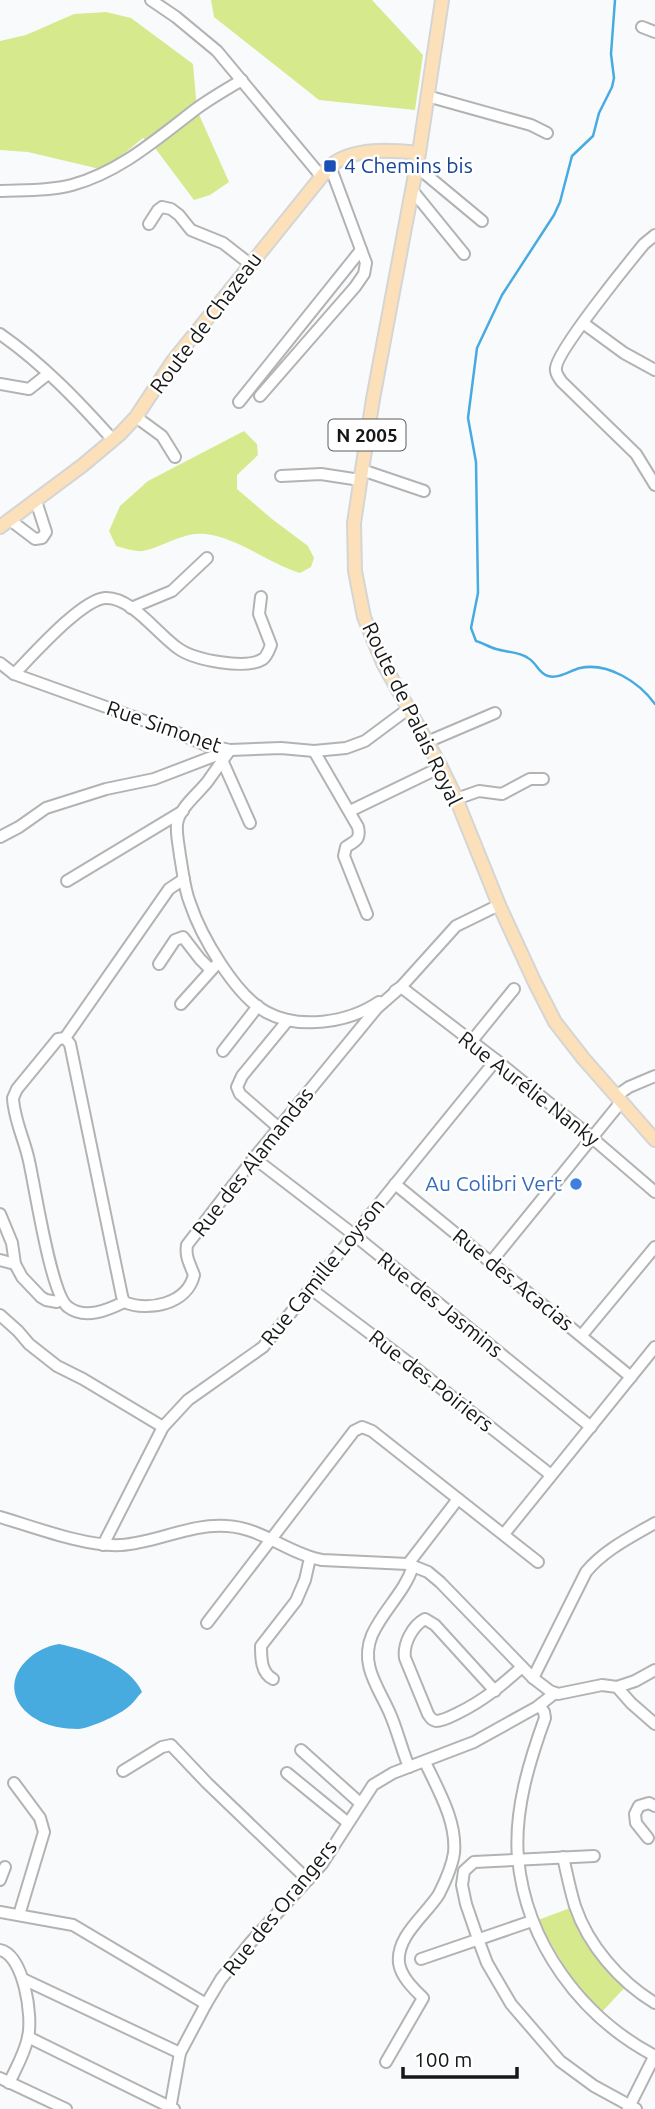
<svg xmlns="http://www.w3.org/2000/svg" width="655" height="2109" viewBox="0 0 655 2109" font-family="Ubuntu,sans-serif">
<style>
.green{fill:#d7e98d}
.water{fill:#48abe0}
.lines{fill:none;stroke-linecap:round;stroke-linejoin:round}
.stream{stroke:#48abe0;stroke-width:2.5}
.minor-casing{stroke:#b2b3b5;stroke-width:14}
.major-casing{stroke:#d5d5d5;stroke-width:16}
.minor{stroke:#fff;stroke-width:10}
.major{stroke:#fce0b9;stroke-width:12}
.transit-dot{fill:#1a4fb4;stroke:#fff;stroke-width:2.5}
.shop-dot{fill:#3f7fe0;stroke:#fff;stroke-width:2.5}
.labels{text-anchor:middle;stroke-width:5;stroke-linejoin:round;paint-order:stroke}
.shield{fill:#fff;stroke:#5c5d5d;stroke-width:2}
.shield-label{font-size:19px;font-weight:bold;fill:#161717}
.transit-label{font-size:21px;fill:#164399;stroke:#fff;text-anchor:start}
.street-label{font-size:21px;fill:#161717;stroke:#fff}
.shop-label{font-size:21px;fill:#366cbe;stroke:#fff;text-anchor:end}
</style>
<rect width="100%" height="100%" fill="#f9fafc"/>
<g class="green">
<path d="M211,0H372L423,55L415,110L319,100L214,17Z"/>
<path d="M106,12L131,18L193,64L197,110L229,182L210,195L194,200L155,148L143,138L104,170L28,152L0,150V41L26,35L74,14Z"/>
<path d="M244,431L257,444L258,455L237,475V489L272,519L308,546L314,558L311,567L300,573C268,563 239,538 205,534C184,531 163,547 143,551C135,552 124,548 116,546L109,531L120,506L148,481Z"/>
<path d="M573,1907L627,1985L601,2013C574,1984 557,1956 538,1920Z"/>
</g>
<path class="water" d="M59,1644C85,1649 131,1665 142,1692C137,1697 133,1704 127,1708C117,1716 90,1728 78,1729C65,1729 46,1726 36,1719C13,1706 6,1681 26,1661C35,1652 46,1646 59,1644Z"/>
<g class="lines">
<path class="stream" d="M615,0L611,54L614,78L612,87L599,113L593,136L572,156L560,202L554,215L502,295L477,348L468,418L476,462L478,593L471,628L476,641C483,643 489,647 496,649C506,652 520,652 528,658C537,663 538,673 548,676C559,679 569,671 580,668C608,662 639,682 655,704"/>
<g class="minor-casing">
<g id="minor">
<path d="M151,0L176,17L217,51L321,176"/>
<path d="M642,27L655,32"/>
<path d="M427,96L531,125L547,133"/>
<path d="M417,167L482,221"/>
<path d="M412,190L464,254"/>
<path d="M1,191C24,190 50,191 72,185C120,172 158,138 196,109C211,98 227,89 242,80"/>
<path d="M149,224L158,210L162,207L171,209L179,215L191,230L223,243L250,264"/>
<path d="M655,235L644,244C630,261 556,352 556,368C555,373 559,378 562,382L636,454L655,485"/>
<path d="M583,323L624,353L655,370"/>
<path d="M0,334C42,363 79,402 113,440"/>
<path d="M0,384L29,389L48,374"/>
<path d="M260,396L355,287L364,274L366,263L330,166"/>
<path d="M239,402L361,250"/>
<path d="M136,417L162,436L175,457"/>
<path d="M362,470L424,491"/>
<path d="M281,476L321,474L360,480"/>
<path d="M10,520L35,539L42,538L46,532L36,501"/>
<path d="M131,608L172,591L207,558"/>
<path d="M0,663L14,674L173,731L206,745L230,750L281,748L314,751L346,748L365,741L408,709"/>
<path d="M14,674C32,656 81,600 105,598C131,596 158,635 179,649C195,660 246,670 263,659C267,656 269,650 271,645L259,614L261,597"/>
<path d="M427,742L495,713"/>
<path d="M230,750C222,761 215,771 208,781C198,794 179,808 177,824C176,835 179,846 180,856C183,872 184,888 190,903C201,936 235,995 266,1012C299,1030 348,1023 379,1002"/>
<path d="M314,751L358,827C361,840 355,841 346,847L344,856L367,914"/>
<path d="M222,760L250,823"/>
<path d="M456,799L479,791L502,794L530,779H543"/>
<path d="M350,811L441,767"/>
<path d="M0,837L19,827L46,808L106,789L154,779L230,750"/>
<path d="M67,881L183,811"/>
<path d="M159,964L175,940L183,937L200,959L211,970"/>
<path d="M395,991L401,987L496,1060L591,1137L655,1192"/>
<path d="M181,1004L216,965"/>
<path d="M65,1038L169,889L184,879"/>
<path d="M471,1042L514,989"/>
<path d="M223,1051L258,1006"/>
<path d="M616,1096L629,1087L655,1076"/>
<path d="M279,1128L240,1094L237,1087L242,1076L288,1020"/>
<path d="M254,1158L353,1234L591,1427"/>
<path d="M395,1184L631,1377"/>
<path d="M0,1214L12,1243L15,1264L22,1277L41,1297L46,1300L57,1302L60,1299"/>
<path d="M0,1260L15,1264"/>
<path d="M491,1262L621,1102"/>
<path d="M311,1289L404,1359L551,1475"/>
<path d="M124,1302C108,1310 85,1320 68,1307C51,1295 35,1187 29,1161C25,1141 14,1120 13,1098L17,1089L58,1039L65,1038L70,1044L122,1296L124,1302C149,1312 187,1304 194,1275C190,1264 185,1257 187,1245L254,1158L377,1008L401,987L456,926L499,905"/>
<path d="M0,1315L18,1331L29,1344L57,1366L83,1379L163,1427"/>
<path d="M582,1335L655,1247"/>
<path d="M0,1517C34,1527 86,1547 121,1545C156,1543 191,1523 227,1526C262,1528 289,1554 322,1560L408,1564L428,1572L440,1582L533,1678L550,1691L558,1694L602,1685L617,1687L631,1703L655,1724"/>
<path d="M504,1534L655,1347"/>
<path d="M103,1545L163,1427L188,1400L263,1347L496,1060"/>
<path d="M408,1564L458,1499"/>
<path d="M207,1623L354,1431L362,1427L372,1431L538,1562"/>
<path d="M533,1678L586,1572C604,1550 631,1537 655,1523"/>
<path d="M273,1679C261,1673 261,1658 261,1646L296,1601L305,1580L310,1558"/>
<path d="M617,1687L635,1681L655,1670"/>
<path d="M495,1691L435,1625L425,1619C412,1626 403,1644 405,1658L428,1714C431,1718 431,1720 436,1721C443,1721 452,1716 458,1713C483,1701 502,1685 522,1667"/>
<path d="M540,1706L544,1712L545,1718C529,1762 514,1811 518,1858C526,1943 581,2017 655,2056"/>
<path d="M301,1750L360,1803"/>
<path d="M409,1767C402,1750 398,1733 391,1716C380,1689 359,1666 372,1635C383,1610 405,1592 413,1566"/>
<path d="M123,1771L162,1747L171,1745L207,1783L308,1880"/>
<path d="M287,1773L347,1822"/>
<path d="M14,1783L40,1818L44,1832L19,1915"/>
<path d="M648,1838L636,1823L635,1814L639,1806L649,1803L655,1806"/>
<path d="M594,1856L474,1862L464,1871L462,1885L466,1904L478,1939L487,1963L511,2004L560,2061L594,2086L636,2109"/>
<path d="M563,1857C567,1874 570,1890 575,1906C588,1945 620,1982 655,2003"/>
<path d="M0,1880L5,1867"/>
<path d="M0,1912L73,1925L206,2004"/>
<path d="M0,1950C24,1955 33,2017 28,2037C25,2053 16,2068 9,2083"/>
<path d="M421,1959L532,1921"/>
<path d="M23,1979L180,2053"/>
<path d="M28,2037L174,2109"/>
<path d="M386,2062L423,1998C414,1989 401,1977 399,1963C396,1936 426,1915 439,1894C445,1882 452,1867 454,1853C457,1821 438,1790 425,1762"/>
<path d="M0,2078L66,2109"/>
<path d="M170,2109L180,2053L206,2004L221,1979L251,1942L322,1864L373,1785L393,1773L474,1742L537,1707L555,1693"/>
<path d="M628,2109L655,2055"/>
</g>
</g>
<g class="major-casing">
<g id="major">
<path d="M442,0L419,153L373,399L362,470L354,523L355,571L364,617L383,663L441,767L455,796L499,905L535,983L555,1022L583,1058L655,1140"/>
<path d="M0,527L83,465L120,434L136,417L173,361L330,166C354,147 390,150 419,153"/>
</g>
</g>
<use href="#minor" class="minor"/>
<use href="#major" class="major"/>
</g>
<rect class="transit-dot" x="323" y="159" width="14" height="14" rx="3.5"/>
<circle class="shop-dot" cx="576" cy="1184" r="7"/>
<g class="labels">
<rect class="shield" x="328.5" y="419.5" width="77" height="31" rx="5"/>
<g class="shield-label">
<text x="367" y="442">N 2005</text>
</g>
<g class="transit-label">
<text x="344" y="173">4 Chemins bis</text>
</g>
<g class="street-label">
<text transform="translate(206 323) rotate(-53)" y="7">Route de Chazeau</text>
<text transform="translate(412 714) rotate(64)" y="7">Route de Palais Royal</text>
<text transform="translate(164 727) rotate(19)" y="7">Rue Simonet</text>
<text transform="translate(529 1089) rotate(38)" y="7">Rue Aurélie Nanky</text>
<text transform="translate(253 1162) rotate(-52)" y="7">Rue des Alamandas</text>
<text transform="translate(323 1272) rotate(-51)" y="7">Rue Camille Loyson</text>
<text transform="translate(513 1280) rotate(39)" y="7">Rue des Acacias</text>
<text transform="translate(440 1305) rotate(39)" y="7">Rue des Jasmins</text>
<text transform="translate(431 1381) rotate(38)" y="7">Rue des Poiriers</text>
<text transform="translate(280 1908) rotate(-51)" y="7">Rue des Orangers</text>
</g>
<g class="shop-label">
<text x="562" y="1191">Au Colibri Vert</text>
</g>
</g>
<path d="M403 2067v10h114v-10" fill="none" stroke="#161717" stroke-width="3.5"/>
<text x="414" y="2067" font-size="21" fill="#161717" stroke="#ffffff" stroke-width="5" paint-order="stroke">100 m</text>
</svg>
